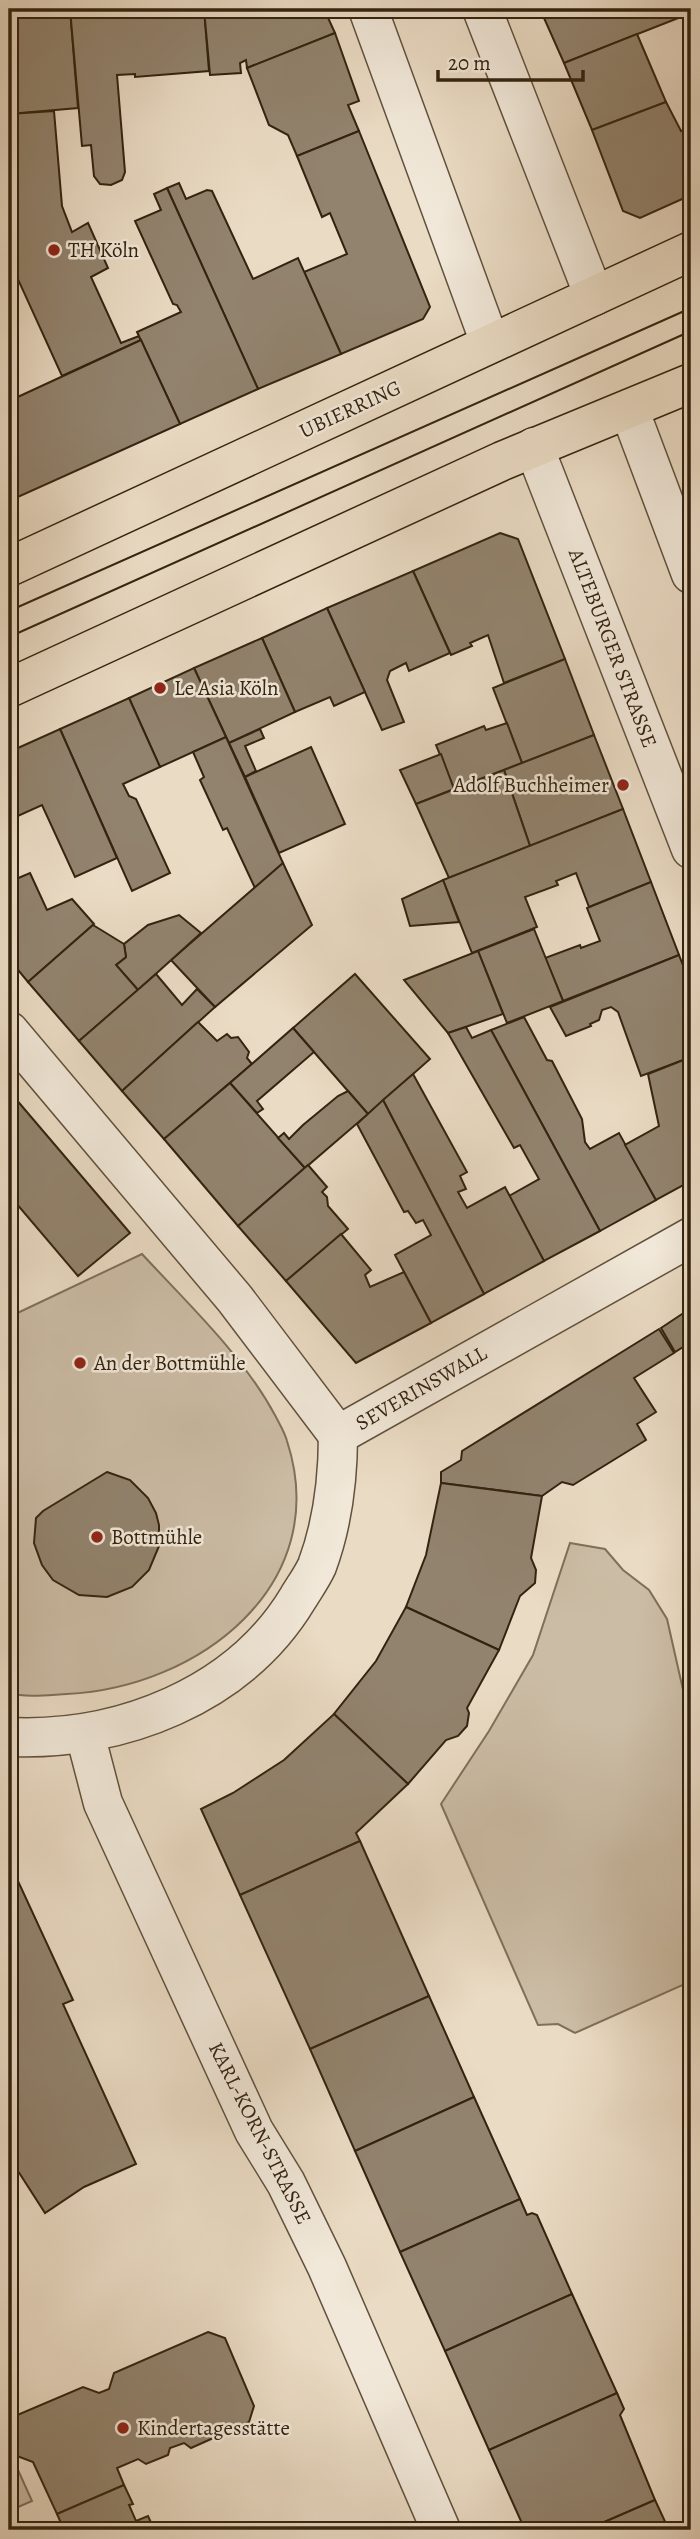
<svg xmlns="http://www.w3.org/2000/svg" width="700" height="2539" viewBox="0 0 700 2539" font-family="Alegreya,serif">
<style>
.green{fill:#cbbca5;stroke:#7f705a;stroke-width:2}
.building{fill:#92836e;stroke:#332310;stroke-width:2}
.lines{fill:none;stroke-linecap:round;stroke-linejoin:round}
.minor-casing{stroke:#61513d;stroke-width:41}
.primary-casing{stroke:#332310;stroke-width:41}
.minor{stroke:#f1e8d9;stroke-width:38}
.primary{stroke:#eadbc4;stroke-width:38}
.tram{stroke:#332310;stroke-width:2}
.poi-dot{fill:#8f2418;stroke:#f1e8d9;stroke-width:2.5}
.labels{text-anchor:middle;stroke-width:5;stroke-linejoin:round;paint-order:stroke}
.poi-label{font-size:21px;fill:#332310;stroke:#f1e8d9;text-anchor:start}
.street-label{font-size:21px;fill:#332310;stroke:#f1e8d9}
</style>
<rect width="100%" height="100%" fill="#eadbc4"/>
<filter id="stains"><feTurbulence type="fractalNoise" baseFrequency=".00286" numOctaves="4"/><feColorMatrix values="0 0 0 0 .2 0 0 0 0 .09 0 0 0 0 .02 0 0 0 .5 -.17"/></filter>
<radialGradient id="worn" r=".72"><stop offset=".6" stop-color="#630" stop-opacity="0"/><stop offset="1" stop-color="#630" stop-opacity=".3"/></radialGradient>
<g class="green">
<path d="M142,1254C189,1305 243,1355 276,1417C280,1425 285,1433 287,1441C334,1585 198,1688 67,1694C48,1695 27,1698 9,1693V1317Z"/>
<path d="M570,1543L605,1549L623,1570L649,1590L667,1619L691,1725V1979L685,1984L575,2033L558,2024L538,2025L441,1804L489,1731L533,1655Z"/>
<path d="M9,2450L32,2501L9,2511Z"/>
</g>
<g class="building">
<path d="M14,9H70L78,108L9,114V10Z"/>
<path d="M70,9H204L209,71L135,77V74L117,75L125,172L122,180L111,185L100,184L94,176L91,145L82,146Z"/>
<path d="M204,9H324L335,33L247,68L246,60L240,63L241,73L210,75Z"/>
<path d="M540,9H691V13L564,63Z"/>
<path d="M335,33L359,101L348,105L359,131L297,156L288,135L269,125L247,68Z"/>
<path d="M637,34L666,102L592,130L564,63Z"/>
<path d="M666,102L681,131L691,127V195L640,218L623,211L592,130Z"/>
<path d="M54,111L62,206L72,232L88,223L108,268L91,277L121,343L139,336L141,340L62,376L16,275L9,252V114Z"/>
<path d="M359,131L430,307L423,319L341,354L304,272L347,254L330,213L322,217L297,156Z"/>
<path d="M179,183L186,199L207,190L212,191L253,279L298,258L341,354L258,389L167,188Z"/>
<path d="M167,188L258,389L180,424L137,332L181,312L177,305L173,304L135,221L161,210L154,194Z"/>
<path d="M141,340L180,424L9,501V401Z"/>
<path d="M500,533L518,539L565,659L504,683L488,635L470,643L472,646L451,655L413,571Z"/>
<path d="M413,571L450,653L409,671L406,663L390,671L387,680L404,722L382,730L327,608Z"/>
<path d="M327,608L365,692L334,706L330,697L295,712L262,638Z"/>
<path d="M262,638L295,712L229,743L194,668Z"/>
<path d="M565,659L594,735L522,763L493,688Z"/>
<path d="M194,668L226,737L160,767L129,698Z"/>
<path d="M129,698L160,767L123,784L129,796L136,799L170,873L132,891L60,729Z"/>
<path d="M507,723L522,763L454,789L436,745L484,726L486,730Z"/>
<path d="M60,729L117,858L75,877L42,805L9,820V752Z"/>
<path d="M260,729L264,738L245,746L256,771L245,777L229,743Z"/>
<path d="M594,735L623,809L530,846L504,770Z"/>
<path d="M226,737L283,863L255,888L227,828L223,830L200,780L204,777L193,752Z"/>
<path d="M311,747L345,824L279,853L245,777Z"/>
<path d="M441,754L454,789L416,804L400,770Z"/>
<path d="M504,770L530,846L449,878L416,804Z"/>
<path d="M623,809L651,882L589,907L576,873L556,881L558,885L525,897L537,927L472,953L443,880Z"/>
<path d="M283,863L312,925L215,1007L171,960Z"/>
<path d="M30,873L47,910L72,899L94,924L28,982L9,959V882Z"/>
<path d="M443,880L459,922L410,926L402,899Z"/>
<path d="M651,882L679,955L563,1001L545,958L580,945L581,948L600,941L587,908Z"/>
<path d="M179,915L201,933L138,990L116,965L126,957L124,944L148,925Z"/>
<path d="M93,925L124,944L126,957L116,965L138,990L79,1041L28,982Z"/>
<path d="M534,929L563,1001L507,1023L478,951Z"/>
<path d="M478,951L503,1014L448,1033L404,980Z"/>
<path d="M679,955L691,986V1057L641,1076L618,1012L611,1007L602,1010L599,1020L590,1024L591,1026L566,1036L550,1007Z"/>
<path d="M156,974L182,1005L197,989L215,1007L122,1091L79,1041Z"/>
<path d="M355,974L430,1059L368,1114L293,1028Z"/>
<path d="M524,1017L547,1060L552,1061L582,1119L585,1142L590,1149L619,1133L656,1200L600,1231L491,1030Z"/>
<path d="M198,1022L217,1041L227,1034L231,1038L238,1037L249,1052L247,1058L252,1064L164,1139L122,1091Z"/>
<path d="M466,1027L472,1038L491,1030L600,1231L544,1261L509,1196L539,1179L520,1145L514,1148L448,1033Z"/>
<path d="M293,1028L314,1052L257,1101L263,1109L257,1113L230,1083Z"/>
<path d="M691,1057V1181L656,1200L625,1145L659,1126L648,1074Z"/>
<path d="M413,1074L467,1172L460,1176L466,1189L458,1192L467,1208L505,1187L544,1261L484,1294L383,1100Z"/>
<path d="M230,1083L305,1168L238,1226L164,1139Z"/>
<path d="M9,1091L130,1233L78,1276L16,1203L9,1206Z"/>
<path d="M348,1091L368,1114L305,1168L278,1138L284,1133L289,1139L303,1125L338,1096Z"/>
<path d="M383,1100L484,1294L431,1323L395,1255L431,1235L423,1220L416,1223L408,1211L404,1212L357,1124Z"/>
<path d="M308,1165L327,1187L322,1192L327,1197L328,1206L348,1229L286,1281L238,1226Z"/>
<path d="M341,1234L371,1270L365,1275L370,1287L404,1272L431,1323L356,1363L286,1281Z"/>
<path d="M691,1308V1342L675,1352L661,1328Z"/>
<path d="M659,1329L674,1353L634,1378L656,1412L637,1424L646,1440L573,1485L562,1482L542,1496L441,1483V1472L461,1460L462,1451Z"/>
<path d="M107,1472L130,1480L148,1498L156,1513L159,1525V1546L149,1570L132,1587L107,1597L79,1595L53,1580L42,1565L34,1543L36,1518L43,1511Z"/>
<path d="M441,1483L542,1496L531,1558L536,1570L535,1583L520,1596L499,1650L406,1607L426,1555Z"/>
<path d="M406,1607L499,1650L467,1708L469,1713L467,1726L458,1736L446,1740L408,1784L334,1714L376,1661Z"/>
<path d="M334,1714L408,1784L356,1833L360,1841L240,1895L201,1809L233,1793L284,1760Z"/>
<path d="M360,1841L429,1996L310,2049L240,1895Z"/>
<path d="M9,1868L15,1880L18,1881L73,2000L63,2004L136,2164L84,2187L45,2213L9,2157Z"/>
<path d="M429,1996L474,2097L355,2151L310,2049Z"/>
<path d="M474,2097L520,2199L400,2252L355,2151Z"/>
<path d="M520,2199L527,2215L532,2213L537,2215L572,2294L445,2351L400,2252Z"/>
<path d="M572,2294L617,2393L489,2450L445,2351Z"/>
<path d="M208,2332L225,2338L254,2406L249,2422L191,2448L184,2443L170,2448L168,2455L146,2464L138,2459L117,2468L124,2485L57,2514L33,2462L17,2456L9,2436L15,2416L83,2387L99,2393L109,2389L114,2373Z"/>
<path d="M617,2393L624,2409L620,2415L655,2500L586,2530H525L489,2450Z"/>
<path d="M124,2485L133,2504L129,2505L136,2521L148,2516L154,2529L158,2527L160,2530H64L57,2514Z"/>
<path d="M655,2500L669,2530H586Z"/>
</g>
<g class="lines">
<g class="minor-casing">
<g id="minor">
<path d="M368,9L490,343"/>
<path d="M482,9L594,296"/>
<path d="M629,409L691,574"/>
<path d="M534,447L691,849"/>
<path d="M9,1031L235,1299L338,1435"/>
<path d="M338,1435L691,1237"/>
<path d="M85,1734L103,1803L254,2131L286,2183L327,2267L441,2530"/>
<path d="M9,1737C120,1742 239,1696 298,1598C304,1588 312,1577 317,1566C333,1523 338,1481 338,1435"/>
</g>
</g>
<g class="primary-casing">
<g id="primary">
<path d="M9,567L691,251"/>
<path d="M9,688L502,461L691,383"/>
</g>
</g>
<use href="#minor" class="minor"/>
<use href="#primary" class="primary"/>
<g class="tram">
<path d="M9,611L691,308"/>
<path d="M9,637L691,331"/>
</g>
</g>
<g class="poi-dot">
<circle cx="54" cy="250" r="7"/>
<circle cx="160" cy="688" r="7"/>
<circle cx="623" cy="785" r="7"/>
<circle cx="80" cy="1363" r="7"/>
<circle cx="97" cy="1537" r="7"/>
<circle cx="123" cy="2428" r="7"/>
</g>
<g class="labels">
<g class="poi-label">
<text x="68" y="257">TH Köln</text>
<text x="174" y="695">Le Asia Köln</text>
<text x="609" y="792" text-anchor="end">Adolf Buchheimer</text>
<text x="94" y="1370">An der Bottmühle</text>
<text x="111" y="1544">Bottmühle</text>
<text x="137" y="2435">Kindertagesstätte</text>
</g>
<g class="street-label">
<text transform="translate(350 409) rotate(-25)" y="7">UBIERRING</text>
<text transform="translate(613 648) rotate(69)" y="7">ALTEBURGER STRASSE</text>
<text transform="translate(421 1388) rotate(-30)" y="7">SEVERINSWALL</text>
<text transform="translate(260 2133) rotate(63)" y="7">KARL-KORN-STRASSE</text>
</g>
</g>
<rect width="700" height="2539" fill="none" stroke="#eadbc4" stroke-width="35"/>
<rect x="10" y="10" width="679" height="2518" fill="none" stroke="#332310" stroke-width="3.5"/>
<rect x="18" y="18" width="665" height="2504" fill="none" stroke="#332310" stroke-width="2"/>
<path d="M438 70v10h145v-10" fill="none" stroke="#332310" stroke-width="3.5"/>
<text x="448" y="70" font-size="21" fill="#332310" stroke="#f1e8d9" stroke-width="5" paint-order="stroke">20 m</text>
<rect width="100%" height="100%" filter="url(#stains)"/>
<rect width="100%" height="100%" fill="url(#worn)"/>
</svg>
